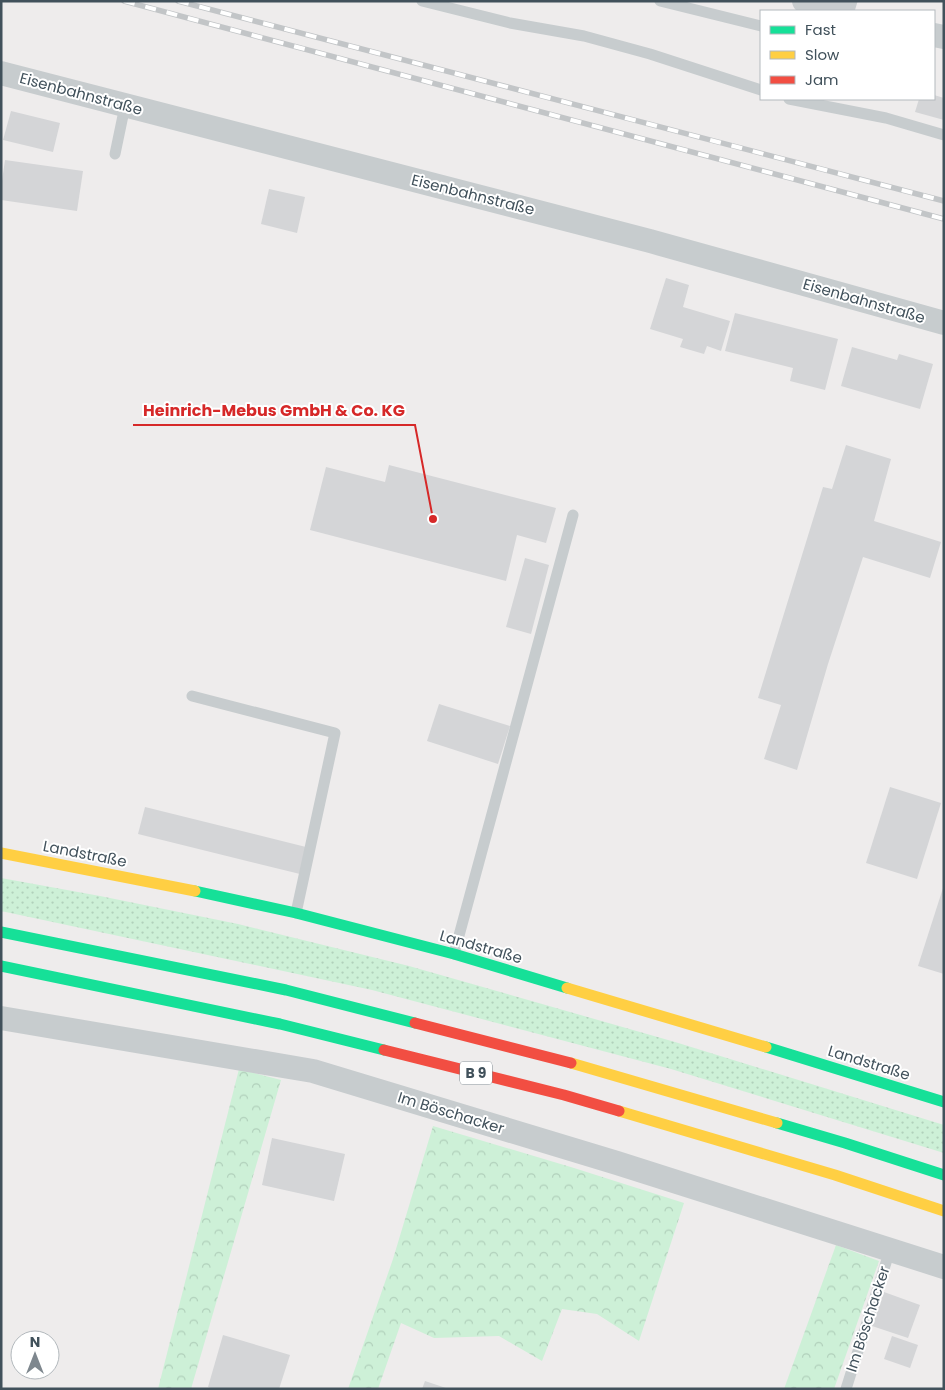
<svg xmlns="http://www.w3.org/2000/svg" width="945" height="1390" viewBox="0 0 945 1390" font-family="Poppins,sans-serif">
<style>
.grass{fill:url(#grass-dots)}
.forest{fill:url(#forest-crowns)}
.building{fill:#d4d5d7}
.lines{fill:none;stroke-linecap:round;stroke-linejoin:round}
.lane{stroke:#c7ccce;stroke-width:11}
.street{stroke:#c7ccce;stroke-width:24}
.fast{stroke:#16e098;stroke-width:11}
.slow{stroke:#ffcf43;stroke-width:11}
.jam{stroke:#f24e42;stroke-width:11}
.rail-casing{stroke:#c2c5c7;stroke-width:5.5}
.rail{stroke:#fff;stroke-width:4;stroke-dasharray:11;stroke-linecap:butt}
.labels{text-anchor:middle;stroke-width:4;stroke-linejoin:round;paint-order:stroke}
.shield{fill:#fff;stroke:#7a858c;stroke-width:1}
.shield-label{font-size:14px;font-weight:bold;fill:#41515b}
.street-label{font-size:15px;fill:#41515b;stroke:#fff}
.leader{fill:none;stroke:#d62828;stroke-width:2}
.callout-dot{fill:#d62828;stroke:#fff;stroke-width:2}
.callout-label{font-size:16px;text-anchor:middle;font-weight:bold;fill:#d62828;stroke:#fff;stroke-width:4;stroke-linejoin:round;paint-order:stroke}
</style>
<defs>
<pattern id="grass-dots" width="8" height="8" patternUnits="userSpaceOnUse" patternTransform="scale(1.25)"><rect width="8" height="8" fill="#cdf0d7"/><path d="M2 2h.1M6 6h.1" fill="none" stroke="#b1d0bb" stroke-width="1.8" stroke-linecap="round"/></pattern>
<pattern id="forest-crowns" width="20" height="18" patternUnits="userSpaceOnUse" patternTransform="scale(1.25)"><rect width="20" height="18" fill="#cdf0d7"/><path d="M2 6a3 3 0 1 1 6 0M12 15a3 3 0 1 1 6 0" fill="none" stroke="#b1d0bb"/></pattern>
</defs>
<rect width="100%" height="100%" fill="#eeecec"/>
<path class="grass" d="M1,878L100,896L238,924L409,966L675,1042L944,1125V1153L671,1069L372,990L1,911Z"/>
<g class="forest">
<path d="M239,1069L281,1080L191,1389H158Z"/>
<path d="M433,1126L574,1168L684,1203L639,1341L597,1314L562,1309L542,1361L499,1336L434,1338L401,1323L378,1389H348L393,1259Z"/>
<path d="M836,1245L879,1261L834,1389H784Z"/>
</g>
<g class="building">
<path d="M934,95L944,98V120L915,112L919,99H934Z"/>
<path d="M11,111L60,123L53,152L3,140Z"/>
<path d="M5,160L83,171L77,211L1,200V188Z"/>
<path d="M269,189L305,197L297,233L261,224Z"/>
<path d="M666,278L689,285L683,307L730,321L721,351L707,346L704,354L680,347L683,339L650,329Z"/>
<path d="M735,313L838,339L825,390L790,381L793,368L725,351Z"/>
<path d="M852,347L897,360L899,354L933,364L920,409L841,386Z"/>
<path d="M846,445L891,459L874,521L941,542L930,578L863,557L828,664L797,770L764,759L781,705L758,698L823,487L832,489Z"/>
<path d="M389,465L556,508L546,543L517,535L506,581L310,530L326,467L385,482Z"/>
<path d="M525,558L549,565L531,634L506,627Z"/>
<path d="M439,704L510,726L498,764L427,741Z"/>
<path d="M890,787L941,803L917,879L866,863Z"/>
<path d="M145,807L306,847L300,874L138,834Z"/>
<path d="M943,888H944V974L918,966Z"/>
<path d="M272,1138L345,1154L334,1201L262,1185Z"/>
<path d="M884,1292L920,1305L908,1338L872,1326Z"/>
<path d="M223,1335L290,1355L279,1389H213L208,1387Z"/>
<path d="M892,1336L918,1345L910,1368L884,1359Z"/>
<path d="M425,1381L446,1388V1389H422Z"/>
</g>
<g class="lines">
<g class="lane">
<path d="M422,1L510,23L584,36L650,54L761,90"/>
<path d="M660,1L761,26"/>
<path d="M849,11L852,1"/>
<path d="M789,99L886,118L944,135"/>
<path d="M115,154L125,106"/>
<path d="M192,696L335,733L296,913"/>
<path d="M454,954L573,515"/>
<path d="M846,1389L890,1250"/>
</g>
<g class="street">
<path d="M804,1L841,11"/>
<path d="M934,35L944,37"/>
<path d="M1,73L650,241L944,323"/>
<path d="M1,1018L313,1071L617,1163L944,1267"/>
</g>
<g class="fast">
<path d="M195,891L296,913L454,954L567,988"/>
<path d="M1,932L286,990L415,1023"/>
<path d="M1,966L280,1024L384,1050"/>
<path d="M766,1047L944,1102"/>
<path d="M777,1123L845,1143L944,1175"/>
</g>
<g class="slow">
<path d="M1,853L195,891"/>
<path d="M567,988L766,1047"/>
<path d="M571,1063L777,1123"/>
<path d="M619,1111L835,1175L944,1211"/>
</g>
<g class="jam">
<path d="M415,1023L571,1063"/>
<path d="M384,1050L564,1095L619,1111"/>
</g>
<g class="rail-casing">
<g id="rail">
<path d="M124,1L944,219"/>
<path d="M178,1L944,201"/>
</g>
</g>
<use href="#rail" class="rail"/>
</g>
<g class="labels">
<rect class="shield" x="460" y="1061.5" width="32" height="23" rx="4"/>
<g class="shield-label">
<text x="476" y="1078">B 9</text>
</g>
<g class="street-label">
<text transform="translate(81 94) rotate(15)" y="5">Eisenbahnstraße</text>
<text transform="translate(473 195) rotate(14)" y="5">Eisenbahnstraße</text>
<text transform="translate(864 301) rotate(16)" y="5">Eisenbahnstraße</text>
<text transform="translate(85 854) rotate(11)" y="5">Landstraße</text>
<text transform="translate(481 947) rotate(16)" y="5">Landstraße</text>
<text transform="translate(869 1063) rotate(17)" y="5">Landstraße</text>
<text transform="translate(451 1113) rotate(17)" y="5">Im Böschacker</text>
<text transform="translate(868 1319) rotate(-72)" y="5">Im Böschacker</text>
</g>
</g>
<path class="leader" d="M433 519L415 425H133"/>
<circle class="callout-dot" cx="433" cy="519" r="5"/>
<g class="callout-label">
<text x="274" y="416">Heinrich-Mebus GmbH &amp; Co. KG</text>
</g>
<rect width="945" height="1390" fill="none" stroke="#41515b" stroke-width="5"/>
<rect x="760" y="10" width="175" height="90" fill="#ffffff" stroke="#b3b9bd"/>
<rect x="770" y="26" width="25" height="8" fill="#16e098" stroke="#b3b9bd"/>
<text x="805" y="35" font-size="15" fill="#41515b">Fast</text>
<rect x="770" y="51" width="25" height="8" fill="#ffcf43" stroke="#b3b9bd"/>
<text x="805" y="60" font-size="15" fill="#41515b">Slow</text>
<rect x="770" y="76" width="25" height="8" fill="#f24e42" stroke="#b3b9bd"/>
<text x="805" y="85" font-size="15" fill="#41515b">Jam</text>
<g transform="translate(35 1355)"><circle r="24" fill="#ffffff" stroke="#b3b9bd"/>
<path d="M0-4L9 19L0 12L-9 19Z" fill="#7e878e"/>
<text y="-8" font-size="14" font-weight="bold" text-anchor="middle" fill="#41515b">N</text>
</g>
</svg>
